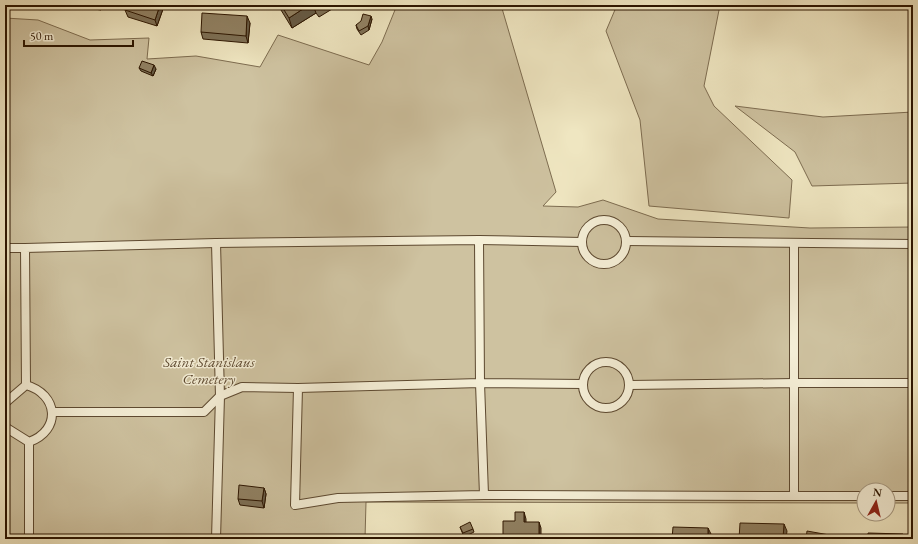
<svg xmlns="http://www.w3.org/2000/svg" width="918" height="544" viewBox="0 0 918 544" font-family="'EB Garamond',serif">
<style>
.green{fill:#cec2a0;stroke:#7d6c50}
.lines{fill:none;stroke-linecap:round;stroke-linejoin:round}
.service-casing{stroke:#5d4930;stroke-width:10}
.service{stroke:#f5efd7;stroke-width:8}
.wall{fill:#7d7056;stroke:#2c1500}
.shaded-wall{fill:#665b46;stroke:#2c1500}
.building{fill:#918264;stroke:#2c1500}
.labels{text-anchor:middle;stroke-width:3;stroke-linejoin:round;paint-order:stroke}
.park-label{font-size:15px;font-style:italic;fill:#5d4930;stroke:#f5efd7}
</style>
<rect width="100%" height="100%" fill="#efe6c1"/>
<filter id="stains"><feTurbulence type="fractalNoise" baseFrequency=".005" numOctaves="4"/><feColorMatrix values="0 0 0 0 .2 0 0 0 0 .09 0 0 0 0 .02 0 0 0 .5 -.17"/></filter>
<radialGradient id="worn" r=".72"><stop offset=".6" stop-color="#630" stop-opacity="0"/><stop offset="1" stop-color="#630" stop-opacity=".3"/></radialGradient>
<g class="green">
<path d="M397,5H501L556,192L543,206L578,207L603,200L658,219L810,228L913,227V503H888V490H864V503L366,502L365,539H5V18L38,20L90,40L149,38L147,59L196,56L260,67L278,35L369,65L382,42Z"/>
<path d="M617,5H720L704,86L714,106L792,180L789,218L649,206L640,120L606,31Z"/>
<path d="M735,106L823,117L913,112V183L812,186L795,152Z"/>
</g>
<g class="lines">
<g class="service-casing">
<g id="service">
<circle cx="604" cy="242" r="22"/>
<path d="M479,240L582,242"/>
<path d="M627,241L913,244"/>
<path d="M794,244V383H913"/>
<path d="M5,248H25"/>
<circle cx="606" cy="385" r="23"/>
<path d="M26,385L25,248L216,243L479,240L480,383L484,495L338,498L295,505L298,388L480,383L583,384"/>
<path d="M629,385L794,383V496H864"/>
<path d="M5,403L26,385C58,394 62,430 29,442L5,427"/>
<path d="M52,412H204L220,396L242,387L298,388"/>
<path d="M29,442V539"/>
<path d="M484,495L794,496"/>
<path d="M888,496H913"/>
<path d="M216,539L220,396L216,243"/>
</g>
</g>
<use href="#service" class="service"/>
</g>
<g class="wall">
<path d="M75,5H101V10L75,6Z"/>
<path d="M127,5H161L163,9L157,26L128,17L125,10Z"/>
<path d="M279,5H336L337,6L319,17L316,13L292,28L281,10Z"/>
<path d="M372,19L369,30L361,35L357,29L356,25Z"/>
<path d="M250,23L248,43L203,39L201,32Z"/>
<path d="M139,68L156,69L153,76L141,71Z"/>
<path d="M264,488L266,494L264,508L240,505L238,499Z"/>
<path d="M460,527L473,529L474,532L464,537Z"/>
</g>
<g class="shaded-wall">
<path d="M99,5H101V10Z"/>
<path d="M160,5H161L163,9L157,26L155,20Z"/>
<path d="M309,5H313L316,13L292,28L289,18Z"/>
<path d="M247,16L250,23L248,43L246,36Z"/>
<path d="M371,16L372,19L369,30L368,26Z"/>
<path d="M154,65L156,69L153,76L151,73Z"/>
<path d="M264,488L266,494L264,508L262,501Z"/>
<path d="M524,512L526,519V528L524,522Z"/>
<path d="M539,522L541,528V539H539Z"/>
<path d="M784,524L787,531L786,539H783Z"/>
<path d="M708,528L711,534V539H708Z"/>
</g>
<g class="building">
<path d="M127,5H160L155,20L125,10Z"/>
<path d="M281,5H309L289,18Z"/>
<path d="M314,5H319L315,7Z"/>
<path d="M202,13L247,16L246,36L201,32Z"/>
<path d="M363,14L371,16L368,26L359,31L356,25L361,21Z"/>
<path d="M142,61L154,65L151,73L139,68Z"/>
<path d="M239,485L264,488L262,501L238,499Z"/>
<path d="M515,512H524V522H539V539H503V521H515Z"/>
<path d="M470,522L473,529L463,533L460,527Z"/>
<path d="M740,523L784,524L783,539H739Z"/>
<path d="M673,527L708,528V539H672Z"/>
<path d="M807,531L835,536V539H806Z"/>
<path d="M868,533L903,534V539H868Z"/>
<path d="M454,535L456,539H448Z"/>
</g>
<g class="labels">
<g class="park-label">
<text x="209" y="367">Saint Stanislaus<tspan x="209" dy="17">Cemetery</tspan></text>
</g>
</g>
<rect width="918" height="544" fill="none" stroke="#efe6c1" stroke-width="20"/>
<rect x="6" y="6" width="906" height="532" fill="none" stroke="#2c1500" stroke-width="2"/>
<rect x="10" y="10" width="898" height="524" fill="none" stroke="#2c1500"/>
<g transform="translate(876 502) rotate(8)"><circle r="19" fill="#f5efd7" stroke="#a59881"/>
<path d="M0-3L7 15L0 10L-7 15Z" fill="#8f2418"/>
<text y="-6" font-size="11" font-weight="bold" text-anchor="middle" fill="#2c1500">N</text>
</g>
<path d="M24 40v6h109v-6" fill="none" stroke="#2c1500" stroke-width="2"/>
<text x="30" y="40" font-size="12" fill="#2c1500" stroke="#f5efd7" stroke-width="3" paint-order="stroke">50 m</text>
<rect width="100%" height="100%" filter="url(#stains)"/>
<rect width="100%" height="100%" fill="url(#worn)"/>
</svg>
